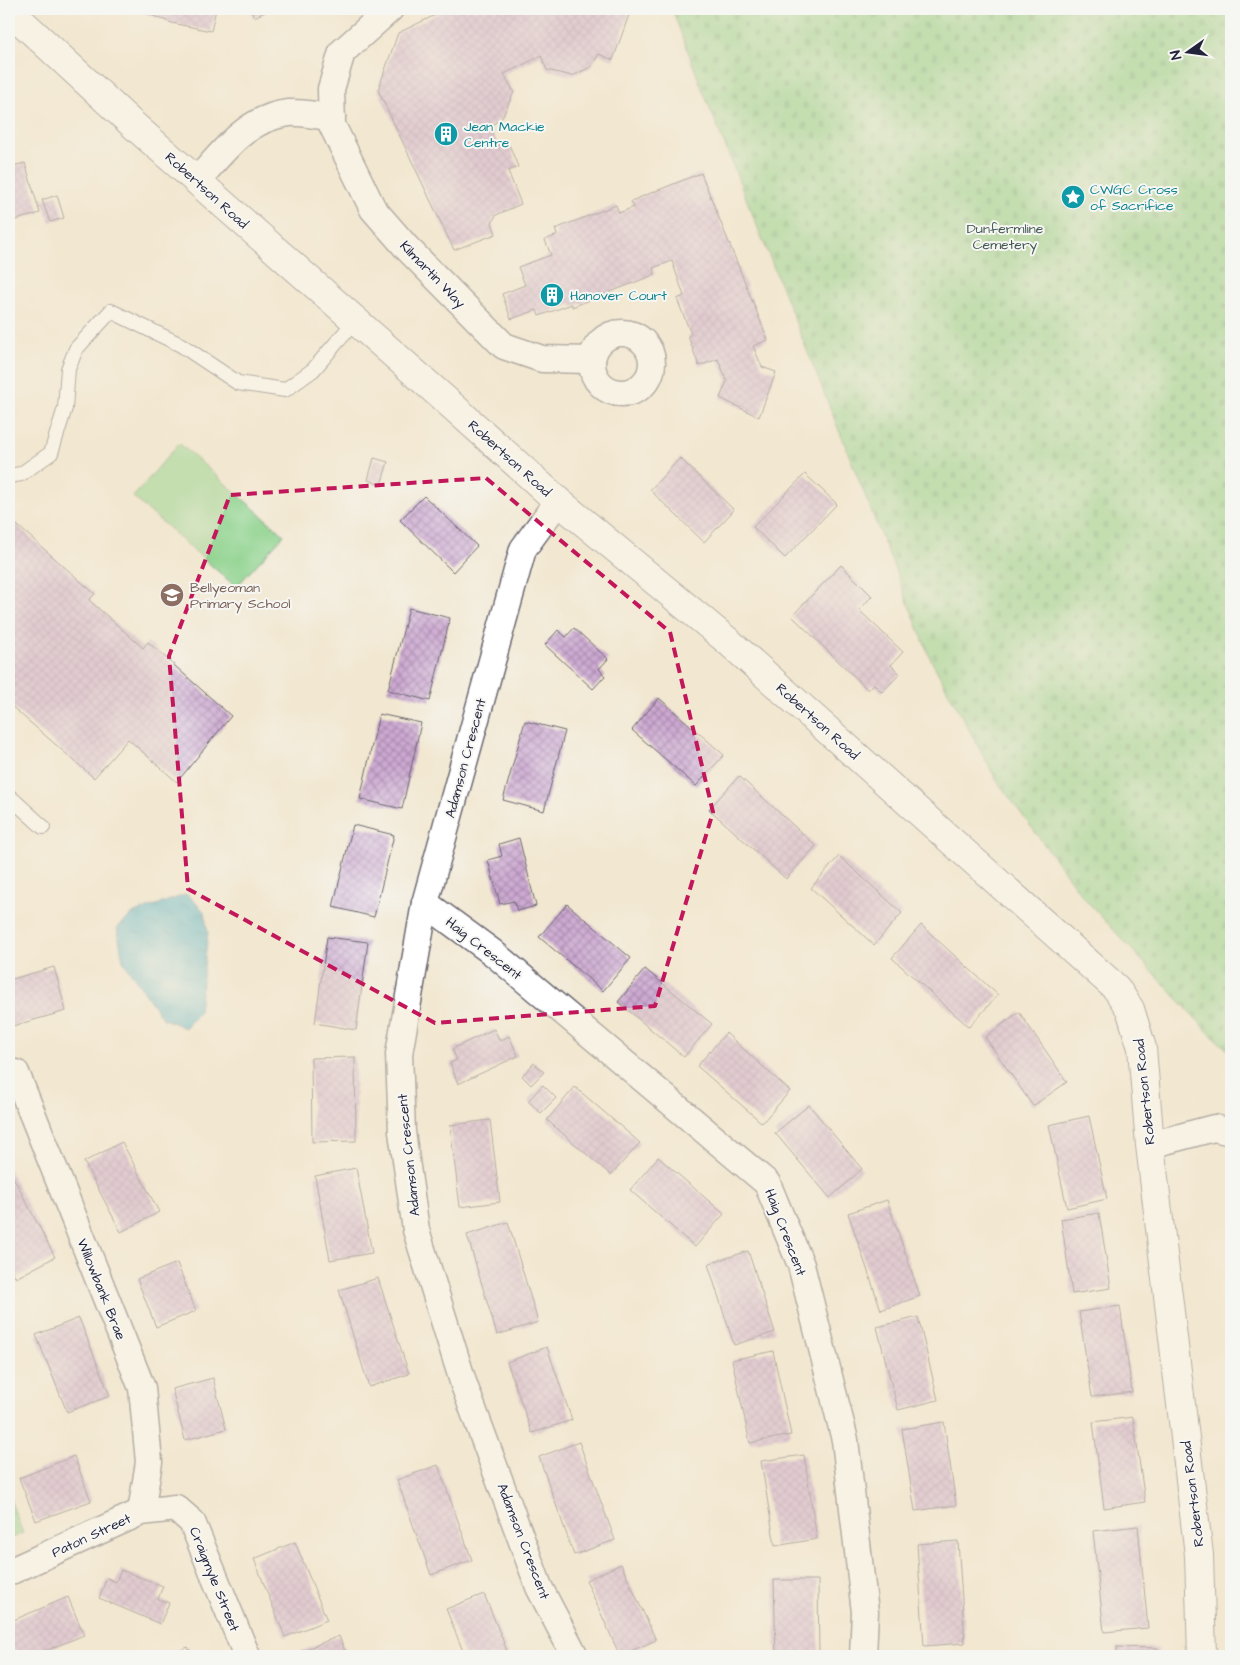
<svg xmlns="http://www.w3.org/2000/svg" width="1240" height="1665" viewBox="0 0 1240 1665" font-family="'Architects Daughter',sans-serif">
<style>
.green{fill:#8cd28b;stroke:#577a63}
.cemetery{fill:url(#cemetery-stones);stroke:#577a63}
.park{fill:url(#park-dots);stroke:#577a63}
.water{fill:url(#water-ripples);stroke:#366882}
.building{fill:url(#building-cross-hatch)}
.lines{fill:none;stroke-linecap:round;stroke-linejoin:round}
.service-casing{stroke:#6b676f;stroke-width:16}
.minor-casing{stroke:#6b676f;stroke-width:29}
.tertiary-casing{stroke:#6b676f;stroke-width:30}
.service{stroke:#fff;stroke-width:14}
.minor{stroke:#fff;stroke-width:26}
.tertiary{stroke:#fff;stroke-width:28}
.marked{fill:none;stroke:#c2185b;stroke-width:4;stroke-dasharray:10 6;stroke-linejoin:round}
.labels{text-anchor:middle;stroke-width:4;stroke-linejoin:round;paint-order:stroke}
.culture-label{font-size:14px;fill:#0d838f;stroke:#f6f6f2;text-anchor:start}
.street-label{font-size:14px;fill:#22223b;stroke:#f6f6f2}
.park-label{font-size:14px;fill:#425753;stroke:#f6f6f2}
.education-label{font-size:14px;fill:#785e54;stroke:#f6f6f2;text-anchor:start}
</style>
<defs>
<pattern id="cemetery-stones" width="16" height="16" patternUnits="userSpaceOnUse" patternTransform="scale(1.25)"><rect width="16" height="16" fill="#8cd28b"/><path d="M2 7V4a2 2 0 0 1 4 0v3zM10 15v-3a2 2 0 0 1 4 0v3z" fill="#78b479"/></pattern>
<pattern id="park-dots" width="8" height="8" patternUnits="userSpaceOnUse" patternTransform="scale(1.25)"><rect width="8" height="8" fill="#8cd28b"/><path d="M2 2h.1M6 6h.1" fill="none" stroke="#78b479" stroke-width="1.8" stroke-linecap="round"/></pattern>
<pattern id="water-ripples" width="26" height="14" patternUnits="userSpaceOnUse" patternTransform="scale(1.25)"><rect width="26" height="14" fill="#49afc8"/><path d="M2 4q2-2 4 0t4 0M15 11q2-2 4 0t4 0" fill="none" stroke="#3c8ea4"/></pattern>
<pattern id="building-cross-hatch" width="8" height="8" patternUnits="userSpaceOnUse" patternTransform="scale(1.25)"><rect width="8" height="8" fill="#cda9d2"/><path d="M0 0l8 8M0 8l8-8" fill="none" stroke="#a689ac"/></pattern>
</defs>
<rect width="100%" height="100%" fill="#f6f6f2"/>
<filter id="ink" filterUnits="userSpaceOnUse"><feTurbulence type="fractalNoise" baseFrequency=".02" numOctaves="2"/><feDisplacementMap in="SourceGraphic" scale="10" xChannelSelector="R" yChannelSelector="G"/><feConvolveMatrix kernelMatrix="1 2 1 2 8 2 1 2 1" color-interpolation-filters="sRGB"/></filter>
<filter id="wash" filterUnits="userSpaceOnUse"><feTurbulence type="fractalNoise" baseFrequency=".0096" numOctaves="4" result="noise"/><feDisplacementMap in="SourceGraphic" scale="20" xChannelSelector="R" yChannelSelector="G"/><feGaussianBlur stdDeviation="1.12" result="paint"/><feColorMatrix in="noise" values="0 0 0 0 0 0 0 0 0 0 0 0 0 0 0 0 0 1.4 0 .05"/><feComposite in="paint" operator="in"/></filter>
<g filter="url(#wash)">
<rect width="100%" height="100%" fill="#f2e7d0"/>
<path class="green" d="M179,443L284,535L236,587L133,497Z"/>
<path class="cemetery" d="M672,9H1231V1053L1211,1035L1084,898L997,781L931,660L701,86Z"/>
<path class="park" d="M9,1497L23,1533L9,1539Z"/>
<path class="water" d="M187,894L204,911L208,933L199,1011L185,1028L162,1018L123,961L117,928L134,913Z"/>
<g id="blocks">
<g class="building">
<path d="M135,9H216L211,31L172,23Z"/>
<path d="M250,9H272L254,17Z"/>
<path d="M448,9H631L613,60L599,54L591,67L572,76L547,70L541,56L504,74L514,92L502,118L489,127L498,146L508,142L518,167L508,171L521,204L496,215L492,223L496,234L454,250L378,90L398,33Z"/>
<path d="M25,163L40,213L9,222V178L15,176L12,166Z"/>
<path d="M701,173L768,340L753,346L762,367L776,372L759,417L720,398L727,381L718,359L699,366L688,336L691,334L677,299L684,296L672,261L653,268L655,274L646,278L572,307V304L539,316L537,310L511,319L502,294L525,285L518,267L551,255L545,240L557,235L555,229L616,205L619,213L634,207L631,201Z"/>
<path d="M57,195L64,218L50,222L42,200Z"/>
<path d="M374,458L388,462L381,485L368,480Z"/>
<path d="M680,458L734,510L704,542L650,490Z"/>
<path d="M805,474L837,504L785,558L753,527Z"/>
<path d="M424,496L477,546L453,572L400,520Z"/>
<path d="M9,518L95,594L89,600L143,648L148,642L231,716L177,782L128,739L94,778L9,704Z"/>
<path d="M841,565L872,596L859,610L903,652L891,665L900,674L882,692L874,684L868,690L792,616Z"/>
<path d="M409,608L450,618L430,701L388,690Z"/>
<path d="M574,628L608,659L599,669L605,676L593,689L545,645L558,630L566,637Z"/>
<path d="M659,698L724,755L696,786L632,730Z"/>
<path d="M379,714L421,723L402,809L360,799Z"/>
<path d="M525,721L565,731L544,811L503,800Z"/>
<path d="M739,776L816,846L786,879L709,809Z"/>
<path d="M353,825L394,835L374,917L333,907Z"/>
<path d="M519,838L536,906L517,911L514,901L500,904L488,860L502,856L499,844Z"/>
<path d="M839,856L902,913L874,945L811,888Z"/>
<path d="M567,904L631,958L603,991L539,937Z"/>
<path d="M921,925L998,995L969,1027L892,958Z"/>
<path d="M327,937L368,942L356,1030L315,1023Z"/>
<path d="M54,967L66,1011L9,1027V980Z"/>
<path d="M645,969L712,1024L684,1057L618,1002Z"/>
<path d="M1019,1012L1067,1082L1033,1106L985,1037Z"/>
<path d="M494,1029L500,1041L509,1036L518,1056L458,1084L450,1063L457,1060L452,1049Z"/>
<path d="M726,1033L790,1091L762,1123L697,1066Z"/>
<path d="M355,1057L356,1141L312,1142L311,1058Z"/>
<path d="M534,1063L544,1072L531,1085L522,1076Z"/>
<path d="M543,1085L556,1098L541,1113L528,1101Z"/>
<path d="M575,1087L640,1143L611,1175L547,1120Z"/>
<path d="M809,1105L862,1169L830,1198L775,1133Z"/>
<path d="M1089,1116L1107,1199L1067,1208L1049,1125Z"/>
<path d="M490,1120L500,1202L460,1207L450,1125Z"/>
<path d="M122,1142L159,1212L121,1232L84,1162Z"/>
<path d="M658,1157L724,1214L695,1247L630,1190Z"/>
<path d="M356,1168L372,1253L330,1260L315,1176Z"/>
<path d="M9,1169L55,1257L16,1278L9,1265Z"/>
<path d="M887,1200L920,1296L881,1310L848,1213Z"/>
<path d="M1099,1213L1111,1288L1072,1294L1061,1219Z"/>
<path d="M508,1222L538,1322L497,1335L467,1235Z"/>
<path d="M748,1251L775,1332L734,1345L708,1264Z"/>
<path d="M177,1263L196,1311L156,1327L137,1279Z"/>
<path d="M378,1278L409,1374L369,1387L339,1290Z"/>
<path d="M1120,1306L1132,1392L1092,1397L1079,1312Z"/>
<path d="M918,1317L938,1400L898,1410L877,1327Z"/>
<path d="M79,1318L110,1396L67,1412L36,1335Z"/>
<path d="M547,1347L572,1420L532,1433L507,1362Z"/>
<path d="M773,1351L791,1435L750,1443L732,1360Z"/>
<path d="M213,1378L226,1429L185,1440L172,1389Z"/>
<path d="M1133,1417L1145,1502L1104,1508L1093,1422Z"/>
<path d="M944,1422L956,1505L915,1511L902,1429Z"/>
<path d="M579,1442L615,1540L574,1555L539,1457Z"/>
<path d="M804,1455L817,1539L775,1546L761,1461Z"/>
<path d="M74,1456L91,1501L36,1521L19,1478Z"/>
<path d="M438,1465L472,1560L431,1575L397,1480Z"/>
<path d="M1138,1526L1148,1628L1104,1632L1093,1531Z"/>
<path d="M958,1541L965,1643L924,1646L917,1544Z"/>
<path d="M295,1542L327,1620L285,1637L254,1559Z"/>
<path d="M621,1564L656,1640L620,1656L586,1580Z"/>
<path d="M121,1570L163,1586L158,1599L169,1603L160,1624L99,1598L107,1578L116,1582Z"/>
<path d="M774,1580H818L819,1656H776Z"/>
<path d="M484,1594L500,1633L509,1656H465L446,1609Z"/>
<path d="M68,1597L84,1635L32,1656H14L9,1645V1622Z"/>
<path d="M339,1636L347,1656H301L299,1652Z"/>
<path d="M188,1647L192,1656H167Z"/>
<path d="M1117,1647L1158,1648V1656H1117Z"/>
</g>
</g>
</g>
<g filter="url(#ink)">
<use href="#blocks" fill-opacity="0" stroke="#6b676f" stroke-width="1"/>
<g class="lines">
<g class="service-casing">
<g id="service">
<path d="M9,476L21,474L51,453L65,408L68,369L76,349L111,311L181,345L238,383L285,390L313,370L355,321"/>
<path d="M9,796L43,827"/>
</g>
</g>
<g class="minor-casing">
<g id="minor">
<path d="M390,9L342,52L331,89L332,125L373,209L407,248L504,346L542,359L592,360"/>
<path d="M197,181C222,152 248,117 289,113C302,112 318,116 332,117"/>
<circle cx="622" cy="363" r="30"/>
<path d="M558,501L523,549L425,903L399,1054L402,1132L416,1230L464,1385L539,1587L575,1656"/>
<path d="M425,903L492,952L767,1183L801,1265L845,1440L865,1612L863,1656"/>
<path d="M16,1073L142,1388L149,1462L141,1512"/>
<path d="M1150,1145L1214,1128L1231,1132"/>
<path d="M9,1572L141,1512L176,1508L192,1522L247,1656"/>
</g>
</g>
<g class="tertiary-casing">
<path id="tertiary" d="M9,10L130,122L449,403L558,501L729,642L1116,988L1130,1009L1142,1048L1150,1145L1199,1555L1202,1656"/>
</g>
<use href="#service" class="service"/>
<use href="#minor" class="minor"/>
<use href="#tertiary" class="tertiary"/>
</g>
</g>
<path d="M0 0H1240V1665H0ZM486,478L670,632L713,812L655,1006L435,1023L188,889L169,656L230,495Z" fill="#f2e7d0" fill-opacity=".55" fill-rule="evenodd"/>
<path class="marked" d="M486,478L670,632L713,812L655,1006L435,1023L188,889L169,656L230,495Z"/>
<defs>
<g id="building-disc" transform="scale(1.25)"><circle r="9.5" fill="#0f9aa8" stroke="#f6f6f2"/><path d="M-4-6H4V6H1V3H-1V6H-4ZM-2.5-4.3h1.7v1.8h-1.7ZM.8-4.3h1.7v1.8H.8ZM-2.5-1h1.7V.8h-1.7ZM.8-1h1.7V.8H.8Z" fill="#fff"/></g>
<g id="sight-disc" transform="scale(1.25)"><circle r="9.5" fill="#0f9aa8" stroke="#f6f6f2"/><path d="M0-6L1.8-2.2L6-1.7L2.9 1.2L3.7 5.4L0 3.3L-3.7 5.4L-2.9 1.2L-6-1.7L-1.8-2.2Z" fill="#fff"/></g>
<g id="school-disc" transform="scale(1.25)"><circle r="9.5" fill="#8d6e63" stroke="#f6f6f2"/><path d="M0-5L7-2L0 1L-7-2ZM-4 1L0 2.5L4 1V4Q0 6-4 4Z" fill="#fff"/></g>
</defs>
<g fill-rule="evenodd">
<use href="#building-disc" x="446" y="134"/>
<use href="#sight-disc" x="1073" y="197"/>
<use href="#building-disc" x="552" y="295"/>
<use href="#school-disc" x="172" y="595"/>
</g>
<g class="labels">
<g class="culture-label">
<text x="464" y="131">Jean Mackie<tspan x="464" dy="16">Centre</tspan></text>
<text x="1090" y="194">CWGC Cross<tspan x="1090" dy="16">of Sacrifice</tspan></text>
<text x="570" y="300">Hanover Court</text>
</g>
<g class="street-label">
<text transform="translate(207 190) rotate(42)" y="5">Robertson Road</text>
<text transform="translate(433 274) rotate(46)" y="5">Kilmartin Way</text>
<text transform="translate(510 458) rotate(42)" y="5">Robertson Road</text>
<text transform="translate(818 721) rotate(42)" y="5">Robertson Road</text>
<text transform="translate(465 758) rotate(-75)" y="5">Adamson Crescent</text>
<text transform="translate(484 948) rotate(38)" y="5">Haig Crescent</text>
<text transform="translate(1144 1092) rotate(-96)" y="5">Robertson Road</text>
<text transform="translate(408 1155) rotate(-96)" y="5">Adamson Crescent</text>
<text transform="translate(786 1232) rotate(69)" y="5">Haig Crescent</text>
<text transform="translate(102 1289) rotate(68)" y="5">Willowbank Brae</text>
<text transform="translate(1192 1494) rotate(-97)" y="5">Robertson Road</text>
<text transform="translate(91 1535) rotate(-25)" y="5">Paton Street</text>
<text transform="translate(524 1541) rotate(69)" y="5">Adamson Crescent</text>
<text transform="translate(215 1579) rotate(68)" y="5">Craigmyle Street</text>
</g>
<g class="park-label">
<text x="1005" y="233">Dunfermline<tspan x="1005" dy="16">Cemetery</tspan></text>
</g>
<g class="education-label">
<text x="190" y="592">Bellyeoman<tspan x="190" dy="16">Primary School</tspan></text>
</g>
</g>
<rect width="1240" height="1665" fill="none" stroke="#f6f6f2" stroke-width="30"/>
<g transform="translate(1188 52) rotate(256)" stroke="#f6f6f2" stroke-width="4" paint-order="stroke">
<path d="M0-4L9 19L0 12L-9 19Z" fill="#22223b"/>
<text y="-8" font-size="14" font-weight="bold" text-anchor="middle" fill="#22223b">N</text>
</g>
</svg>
